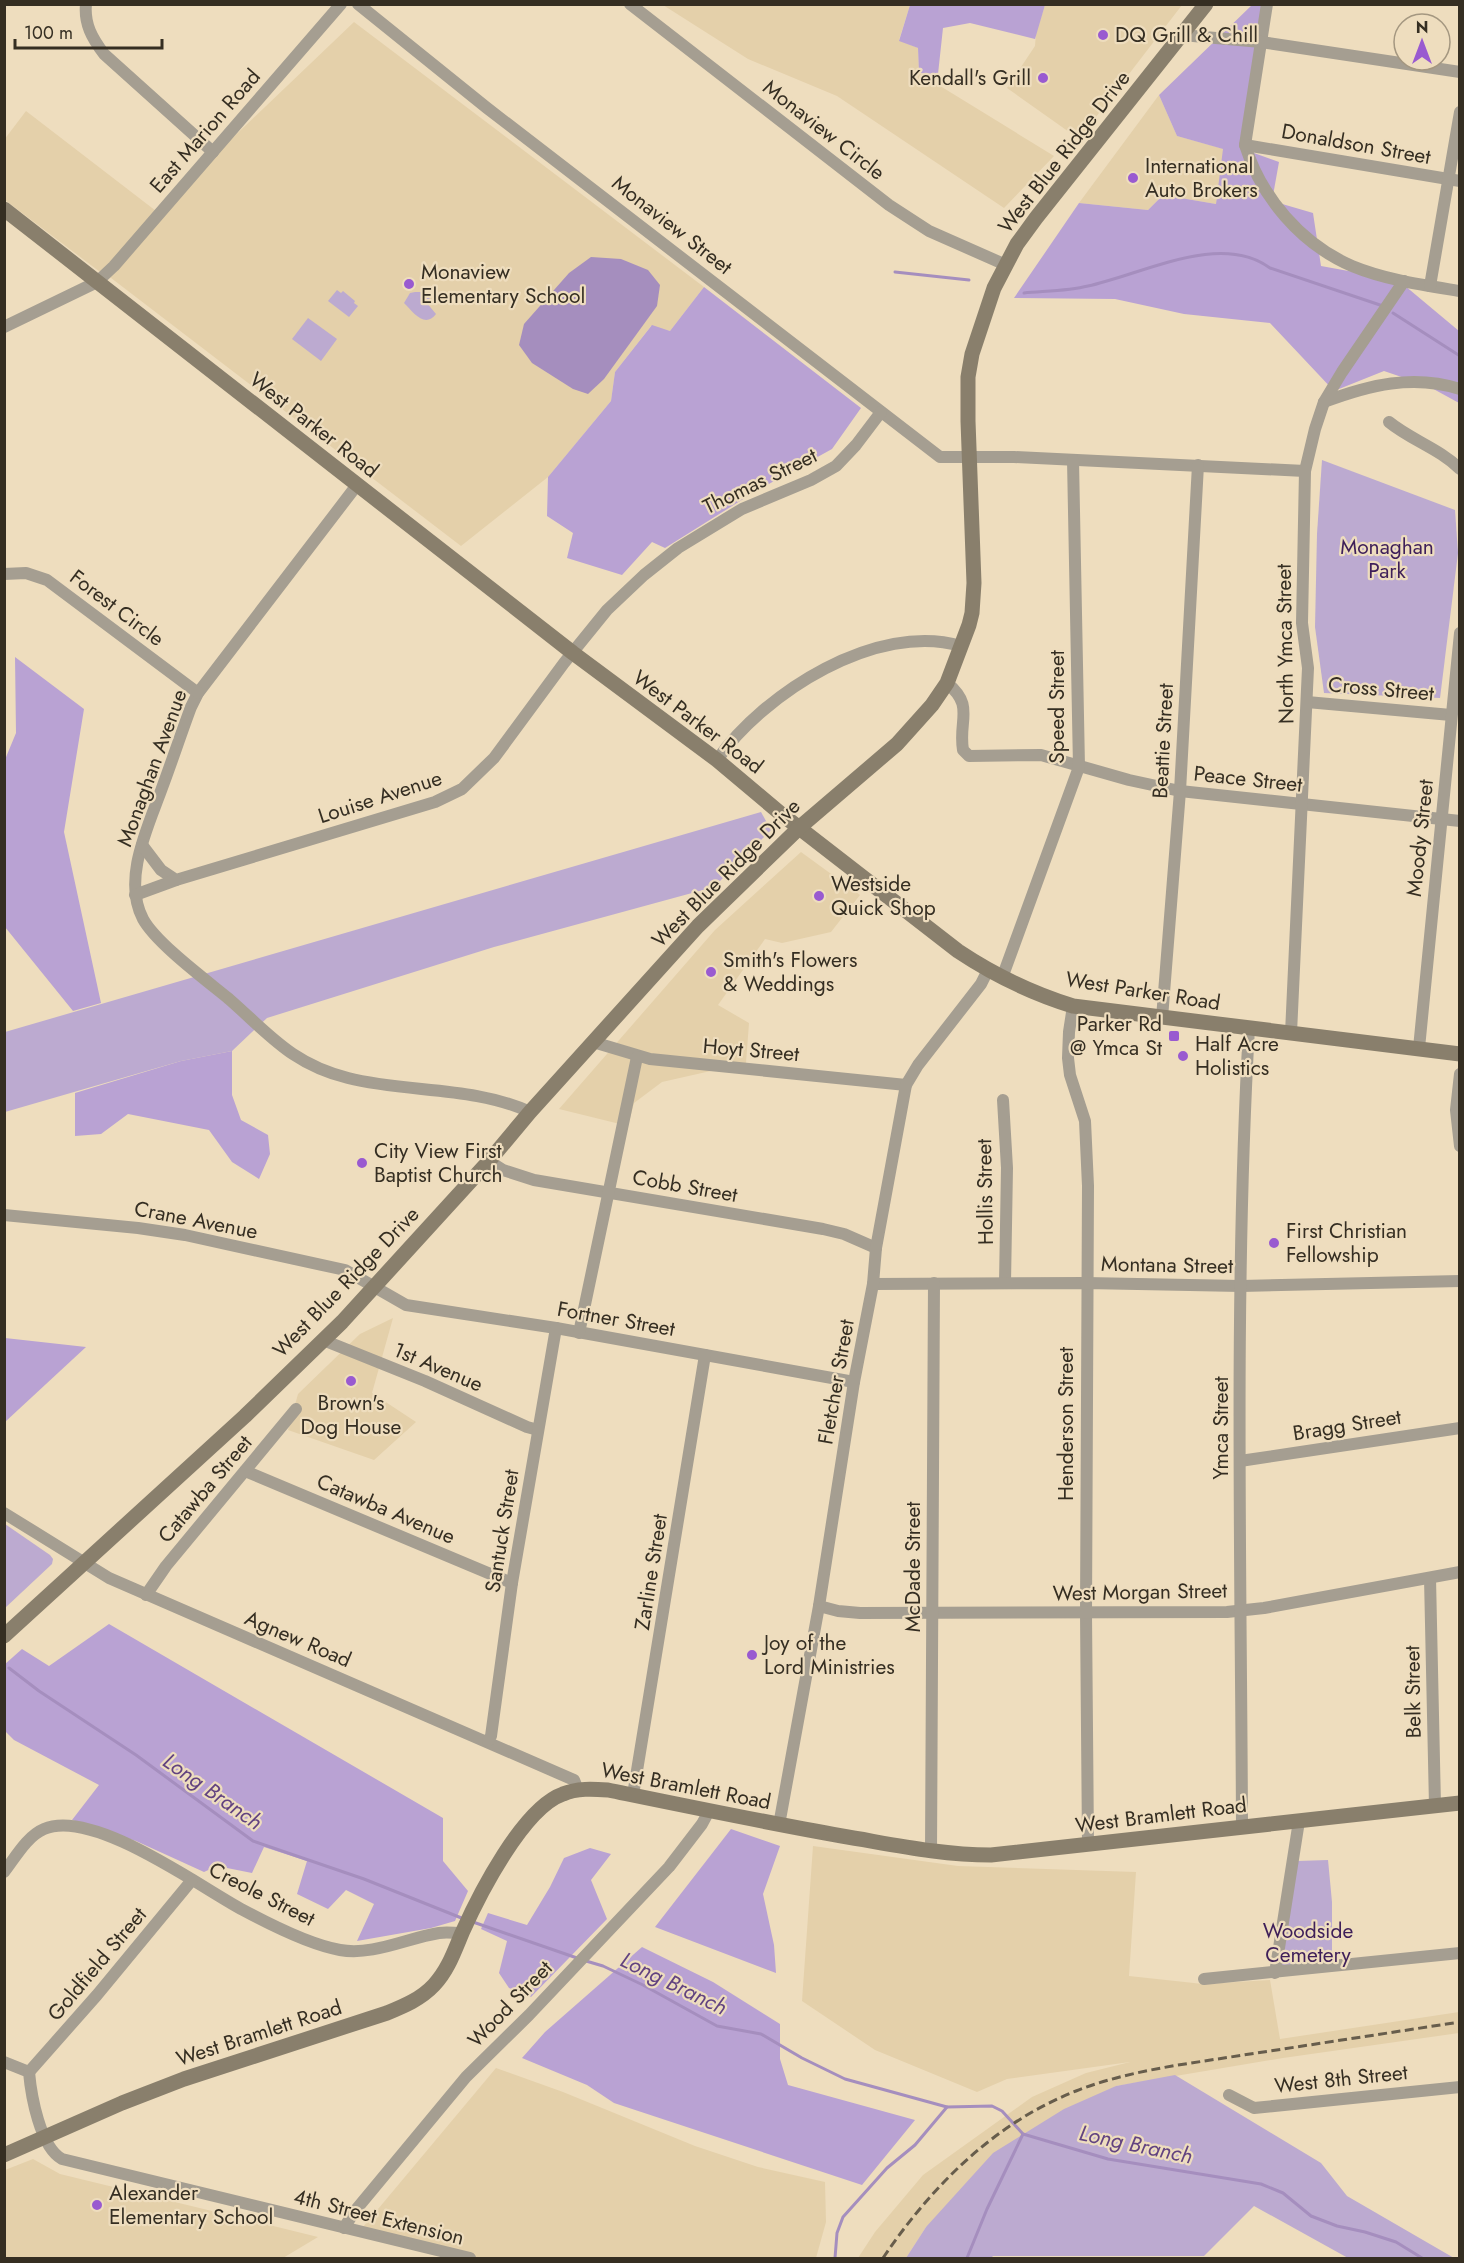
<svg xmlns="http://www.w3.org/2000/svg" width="1464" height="2263" viewBox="0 0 1464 2263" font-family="Jost,sans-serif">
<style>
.built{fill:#e4d0aa}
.green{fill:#bcaad0}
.forest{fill:#b9a2d3}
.water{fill:#a58ebe}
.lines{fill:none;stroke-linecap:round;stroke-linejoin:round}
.stream{stroke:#a58ebe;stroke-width:3}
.street{stroke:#a59e91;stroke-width:12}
.secondary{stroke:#897f6c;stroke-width:15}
.rail{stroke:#675d4c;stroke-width:3;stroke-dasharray:9 4.5;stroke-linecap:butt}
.poi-dot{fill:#995ad0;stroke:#eeddbe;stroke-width:2}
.labels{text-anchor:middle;stroke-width:4.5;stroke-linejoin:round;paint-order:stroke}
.poi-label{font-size:21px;fill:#352e22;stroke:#eeddbe;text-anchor:start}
.street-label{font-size:21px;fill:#352e22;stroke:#eeddbe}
.park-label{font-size:21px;fill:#3e1f59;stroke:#eeddbe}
.water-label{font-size:22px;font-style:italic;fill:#624380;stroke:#eeddbe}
</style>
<rect width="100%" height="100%" fill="#eeddbe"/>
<g class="built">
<path d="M663,5H910L899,40L918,48L919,73L1054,156L1004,208L837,96L748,59Z"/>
<path d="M1045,5H1182L1079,139L1007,88L1035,46L1036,33Z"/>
<path d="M354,22L704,287L670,331L651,326L615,372L611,401L548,477L461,546L115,281L106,274L104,275L5,200L4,140L26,111L156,211Z"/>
<path d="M1159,95L1177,136L1224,149L1216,204L1163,195L1148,210L1079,203Z"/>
<path d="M801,852L860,895L831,932L782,943L765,939L718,1005L749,1023L746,1063L662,1082L634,1103L628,1126L559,1109L715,930Z"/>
<path d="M393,1318L372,1393L416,1422L374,1460L288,1430L298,1394L360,1334Z"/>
<path d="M813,1846L958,1866L1136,1872L1129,1976L1203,1984L1270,1980L1280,2039L1459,2012V2033L1283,2058L1116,2086L926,2227L906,2258H858L875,2232L923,2175L1032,2097L1086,2073L1130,2062L1007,2079L977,2092L875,2050L802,2001Z"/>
<path d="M496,2068L563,2092L695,2146L758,2167L825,2182L826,2222L816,2258H468L363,2227Z"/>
<path d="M33,2159L60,2174L318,2237L283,2258H5V2170Z"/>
</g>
<g class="green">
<path d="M337,290L341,293L343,291L355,301L354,303L358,306L349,317L328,301Z"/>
<path d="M415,292H422L430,298L426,302L436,314C425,329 413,312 404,303L410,293Z"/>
<path d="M308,318L337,339L321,361L292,339Z"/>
<path d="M1322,460L1455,510L1458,553L1440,698L1324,693L1315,627L1317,534Z"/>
<path d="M761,812L771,830L714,887L494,947L267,1018L232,1051L181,1061L5,1112V1032Z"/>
<path d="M5,1524L50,1555L53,1559L52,1564L5,1608Z"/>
<path d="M1328,1860L1332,1902V1964L1281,1968L1297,1861Z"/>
<path d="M1175,2075L1321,2163L1347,2196L1454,2258H1348L1254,2206L1204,2256H993L991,2258H906L926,2227L993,2153L1064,2109L1116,2086Z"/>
</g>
<g class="forest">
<path d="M910,5V4L1045,5L1035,39L970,23L943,28L938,74L919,73L918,48L899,41Z"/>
<path d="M1252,5H1265L1240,148L1279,162L1272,201L1313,213L1321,266L1398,280L1459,331V403L1428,386L1384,371L1334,391L1270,323L1184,314L1115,299L1014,298L1079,203L1148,210L1163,195L1216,204L1223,149L1177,136L1159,95Z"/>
<path d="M704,287L861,408L832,449L756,491L665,548L652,542L622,575L567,558L573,533L547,516L548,477L611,401L615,372L652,325L670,331Z"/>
<path d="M15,657L84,709L64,832L101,1003L73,1011L5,927L4,762L16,733Z"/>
<path d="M232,1051V1095L241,1120L268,1135L270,1154L259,1179L232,1162L209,1130L128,1114L101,1134L75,1136V1093L181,1061Z"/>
<path d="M5,1338L86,1347L5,1422L4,1338Z"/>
<path d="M109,1624L443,1818V1861L468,1891L455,1921L431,1928L357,1941L374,1904L346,1890L328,1909L297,1894L307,1861L264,1847L252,1873L217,1866L204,1872L136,1841L72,1820L99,1785L14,1740L5,1731L4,1665L22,1649L49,1666Z"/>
<path d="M731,1829L780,1846L763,1894L774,1945L776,1973L655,1927Z"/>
<path d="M590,1848L611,1854L591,1880L607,1919L531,1997L509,1988L499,1973L507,1941L481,1929L488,1913L527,1925L550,1887L564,1858Z"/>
<path d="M642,1947L713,1982L780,2024V2059L788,2085L915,2120L862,2185L614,2103L587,2085L522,2058L545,2032Z"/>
</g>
<path class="water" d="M591,257L621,259L648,270L660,285L657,306L604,379L588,394L573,389L532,363L519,345L524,324L569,273Z"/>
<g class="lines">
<g class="stream">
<path d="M895,272L969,280"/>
<path d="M1024,293C1045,291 1068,291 1088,286C1141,275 1220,231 1270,268L1383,306"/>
<path d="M1393,313L1460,356"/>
<path d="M9,1668L39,1691L136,1755L253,1841L364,1879L464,1919"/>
<path d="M473,1922L577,1958"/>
<path d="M586,1961L603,1966L643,1985L717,2026L761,2034L802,2058L845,2079L947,2107L992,2106L1002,2111L1023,2134L1108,2159L1261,2184L1283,2193L1311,2216L1337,2226L1365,2232L1396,2242L1422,2258"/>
<path d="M835,2258L837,2233L843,2217L887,2168L915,2145L947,2107"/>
<path d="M967,2258L987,2209L1023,2134"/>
</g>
<g class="street">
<path d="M86,4C84,24 92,38 104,54L213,152"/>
<path d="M358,4L487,108L940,457H1014L1305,471"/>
<path d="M630,4L889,205L929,231L1006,265"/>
<path d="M1267,4L1245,145C1261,197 1301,244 1352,266C1386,280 1423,285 1460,291"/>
<path d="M1182,35L1261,42L1460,72"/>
<path d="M1245,145L1460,181"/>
<path d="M1430,286L1460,112"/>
<path d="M4,327L97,282L114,266L341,4"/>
<path d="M1324,402C1369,385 1413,374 1460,389"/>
<path d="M1389,422C1411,440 1440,449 1460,469"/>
<path d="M357,485L198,693L191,707C181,734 172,761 162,788C148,827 122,879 143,919C156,943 206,980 229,999C270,1035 292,1064 348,1078C407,1093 474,1086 530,1112"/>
<path d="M4,574L26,573L47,580L198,693"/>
<path d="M947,683C975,706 958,720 963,750L969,756L1041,755L1129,780L1180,791L1460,821"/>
<path d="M1307,702L1451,715"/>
<path d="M717,760C764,693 877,621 961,646"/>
<path d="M142,845L161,870L176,880L435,802L462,789L494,758L564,663L607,610L644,575L678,548L742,509L811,480L836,466L856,445L881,412"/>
<path d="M135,895L176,880"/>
<path d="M1002,978L1079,767L1073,460"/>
<path d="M1073,1006L1069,1032L1068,1058L1070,1075L1085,1121L1088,1186L1086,1613L1088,1845"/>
<path d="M1162,1018L1180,791L1198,465"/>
<path d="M1291,1033L1308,668L1302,623L1305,471L1315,429L1324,402L1342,372L1404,281"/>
<path d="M593,1042L650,1059L906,1085"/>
<path d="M1419,1048L1460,633"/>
<path d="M1460,1074L1456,1110L1460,1146"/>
<path d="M1003,1100L1007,1168L1005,1283"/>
<path d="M489,1161L503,1170L534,1180L823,1229L844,1234L876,1248"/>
<path d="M4,1215L138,1228L185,1235L345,1270L406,1305L556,1328L854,1382"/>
<path d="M873,1284L1086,1283L1241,1286L1460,1281"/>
<path d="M579,1333L637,1057"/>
<path d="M323,1340L425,1381L527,1427L538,1430"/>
<path d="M1240,1461L1460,1428"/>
<path d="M245,1471L512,1583"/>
<path d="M4,1513L109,1578L574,1780L578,1790"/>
<path d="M1430,1578L1435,1806"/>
<path d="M146,1595L166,1566L296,1409"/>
<path d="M819,1606L838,1611L860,1613L1227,1612L1264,1608L1460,1572"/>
<path d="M488,1741L491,1736L512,1583L556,1328"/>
<path d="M633,1795L705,1355"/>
<path d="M779,1825L819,1606L854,1382L873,1284L876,1248L906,1085L918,1065L981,984L988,970"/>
<path d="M1242,1827C1241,1561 1234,1294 1249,1028"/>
<path d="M931,1852L934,1283"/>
<path d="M4,1872C15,1858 27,1836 44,1829C93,1808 200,1887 243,1910C269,1924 311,1945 340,1950C373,1956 407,1938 439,1933C446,1932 454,1933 462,1933"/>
<path d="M1275,1973L1299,1821"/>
<path d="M1204,1979L1460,1953"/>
<path d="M4,2062L29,2072C31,2095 40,2147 62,2159L470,2258"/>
<path d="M29,2072L97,1995L192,1880"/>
<path d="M1229,2095L1254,2108L1460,2087"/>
<path d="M344,2228L354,2212L466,2077L529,2015L669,1867L702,1824L709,1811"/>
</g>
<g class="secondary">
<path d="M4,209L573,653L717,760L780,813L958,951C994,975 1031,993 1073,1006L1460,1054"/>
<path d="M4,1636L245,1416L342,1322L489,1161L530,1112L698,926L800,827L897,744L932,705L947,683L969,625L972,613L974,583L968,421V377L972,354L994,288L1017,244L1036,218L1206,4"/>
<path d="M4,2155L122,2103L184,2079L387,2013C404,2006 421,1999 434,1985C448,1970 454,1952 462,1933C479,1895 523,1808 563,1794C577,1788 593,1789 608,1790C686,1806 763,1822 842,1836C891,1844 940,1855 991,1855L1460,1803"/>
</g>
<path class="rail" d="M883,2258C931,2187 994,2123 1076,2091C1109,2078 1143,2071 1178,2065L1460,2022"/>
</g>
<g class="poi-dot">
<circle cx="1103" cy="35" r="6"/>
<circle cx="1043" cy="78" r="6"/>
<circle cx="1133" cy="178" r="6"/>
<circle cx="409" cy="284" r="6"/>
<circle cx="819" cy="896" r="6"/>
<circle cx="711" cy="972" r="6"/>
<rect x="1168" y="1030" width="12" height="12" rx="3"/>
<circle cx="1183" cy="1056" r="6"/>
<circle cx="362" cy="1163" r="6"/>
<circle cx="1274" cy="1243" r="6"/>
<circle cx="351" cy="1381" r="6"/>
<circle cx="752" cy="1655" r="6"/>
<circle cx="97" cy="2205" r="6"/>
</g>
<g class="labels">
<g class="poi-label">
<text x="1115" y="42">DQ Grill &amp; Chill</text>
<text x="1031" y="85" text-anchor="end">Kendall's Grill</text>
<text x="1145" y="173">International<tspan x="1145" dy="24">Auto Brokers</tspan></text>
<text x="421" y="279">Monaview<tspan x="421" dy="24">Elementary School</tspan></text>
<text x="831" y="891">Westside<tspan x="831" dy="24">Quick Shop</tspan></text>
<text x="723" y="967">Smith's Flowers<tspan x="723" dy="24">&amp; Weddings</tspan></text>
<text x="1162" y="1031" text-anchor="end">Parker Rd<tspan x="1162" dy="24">@ Ymca St</tspan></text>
<text x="1195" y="1051">Half Acre<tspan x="1195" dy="24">Holistics</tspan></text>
<text x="374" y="1158">City View First<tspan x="374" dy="24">Baptist Church</tspan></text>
<text x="1286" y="1238">First Christian<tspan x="1286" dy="24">Fellowship</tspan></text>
<text x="351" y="1410" text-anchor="middle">Brown's<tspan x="351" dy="24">Dog House</tspan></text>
<text x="764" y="1650">Joy of the<tspan x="764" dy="24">Lord Ministries</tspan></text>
<text x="109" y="2200">Alexander<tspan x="109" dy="24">Elementary School</tspan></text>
</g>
<g class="street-label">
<text transform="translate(824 130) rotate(38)" y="7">Monaview Circle</text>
<text transform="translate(205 131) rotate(-49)" y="7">East Marion Road</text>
<text transform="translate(1356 144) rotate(10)" y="7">Donaldson Street</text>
<text transform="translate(1064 152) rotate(-52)" y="7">West Blue Ridge Drive</text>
<text transform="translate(672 225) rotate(38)" y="7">Monaview Street</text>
<text transform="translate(314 425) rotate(38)" y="7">West Parker Road</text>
<text transform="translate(760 481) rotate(-26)" y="7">Thomas Street</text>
<text transform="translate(117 608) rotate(37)" y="7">Forest Circle</text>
<text transform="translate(1285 644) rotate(-91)" y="7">North Ymca Street</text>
<text transform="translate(1381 689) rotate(5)" y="7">Cross Street</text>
<text transform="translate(1057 707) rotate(-90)" y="7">Speed Street</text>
<text transform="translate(698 722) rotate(37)" y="7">West Parker Road</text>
<text transform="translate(1163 741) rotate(-87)" y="7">Beattie Street</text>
<text transform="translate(152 768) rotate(-70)" y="7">Monaghan Avenue</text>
<text transform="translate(1248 779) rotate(6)" y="7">Peace Street</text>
<text transform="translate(380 797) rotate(-18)" y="7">Louise Avenue</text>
<text transform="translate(1420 838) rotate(-84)" y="7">Moody Street</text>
<text transform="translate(726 873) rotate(-45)" y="7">West Blue Ridge Drive</text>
<text transform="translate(1143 991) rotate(9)" y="7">West Parker Road</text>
<text transform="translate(751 1050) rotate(5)" y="7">Hoyt Street</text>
<text transform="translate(685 1186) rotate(10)" y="7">Cobb Street</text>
<text transform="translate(985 1192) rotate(-91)" y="7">Hollis Street</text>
<text transform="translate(196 1220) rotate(11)" y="7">Crane Avenue</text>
<text transform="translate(1167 1265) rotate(1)" y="7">Montana Street</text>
<text transform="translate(346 1282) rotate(-46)" y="7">West Blue Ridge Drive</text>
<text transform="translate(616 1319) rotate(10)" y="7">Fortner Street</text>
<text transform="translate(438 1367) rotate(23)" y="7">1st Avenue</text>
<text transform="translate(836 1382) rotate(-80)" y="7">Fletcher Street</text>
<text transform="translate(1066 1424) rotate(-90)" y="7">Henderson Street</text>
<text transform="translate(1347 1425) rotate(-9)" y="7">Bragg Street</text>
<text transform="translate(1221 1428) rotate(-90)" y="7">Ymca Street</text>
<text transform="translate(205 1489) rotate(-50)" y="7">Catawba Street</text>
<text transform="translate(386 1509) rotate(23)" y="7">Catawba Avenue</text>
<text transform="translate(502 1531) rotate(-81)" y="7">Santuck Street</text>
<text transform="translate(913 1567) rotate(-90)" y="7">McDade Street</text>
<text transform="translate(651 1572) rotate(-81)" y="7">Zarline Street</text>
<text transform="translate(1140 1592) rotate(-1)" y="7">West Morgan Street</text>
<text transform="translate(298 1639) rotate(23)" y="7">Agnew Road</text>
<text transform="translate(1413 1692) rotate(-91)" y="7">Belk Street</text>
<text transform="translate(686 1786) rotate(11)" y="7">West Bramlett Road</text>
<text transform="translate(1161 1815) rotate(-7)" y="7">West Bramlett Road</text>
<text transform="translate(262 1894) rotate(27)" y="7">Creole Street</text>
<text transform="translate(97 1964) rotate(-50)" y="7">Goldfield Street</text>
<text transform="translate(510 2004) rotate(-46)" y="7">Wood Street</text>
<text transform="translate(259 2033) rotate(-18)" y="7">West Bramlett Road</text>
<text transform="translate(1341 2079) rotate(-6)" y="7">West 8th Street</text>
<text transform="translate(379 2217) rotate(14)" y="7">4th Street Extension</text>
</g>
<g class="park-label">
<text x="1387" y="554">Monaghan<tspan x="1387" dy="24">Park</tspan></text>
<text x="1308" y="1938">Woodside<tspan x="1308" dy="24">Cemetery</tspan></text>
</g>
<g class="water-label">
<text transform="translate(213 1791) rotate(35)" y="8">Long Branch</text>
<text transform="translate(674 1983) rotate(26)" y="8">Long Branch</text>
<text transform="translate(1136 2144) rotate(12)" y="8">Long Branch</text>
</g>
</g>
<rect width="1464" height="2263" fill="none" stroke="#352e22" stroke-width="12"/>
<g transform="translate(1422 42)"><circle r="28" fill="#eeddbe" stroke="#a49780" stroke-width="1.5"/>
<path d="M0-4.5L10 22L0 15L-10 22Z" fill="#995ad0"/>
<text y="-9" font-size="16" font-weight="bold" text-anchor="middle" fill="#352e22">N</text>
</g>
<path d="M15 39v9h147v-9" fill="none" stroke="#352e22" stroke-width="3"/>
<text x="24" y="39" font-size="18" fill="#352e22" stroke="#eeddbe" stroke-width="4.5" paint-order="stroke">100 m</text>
</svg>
